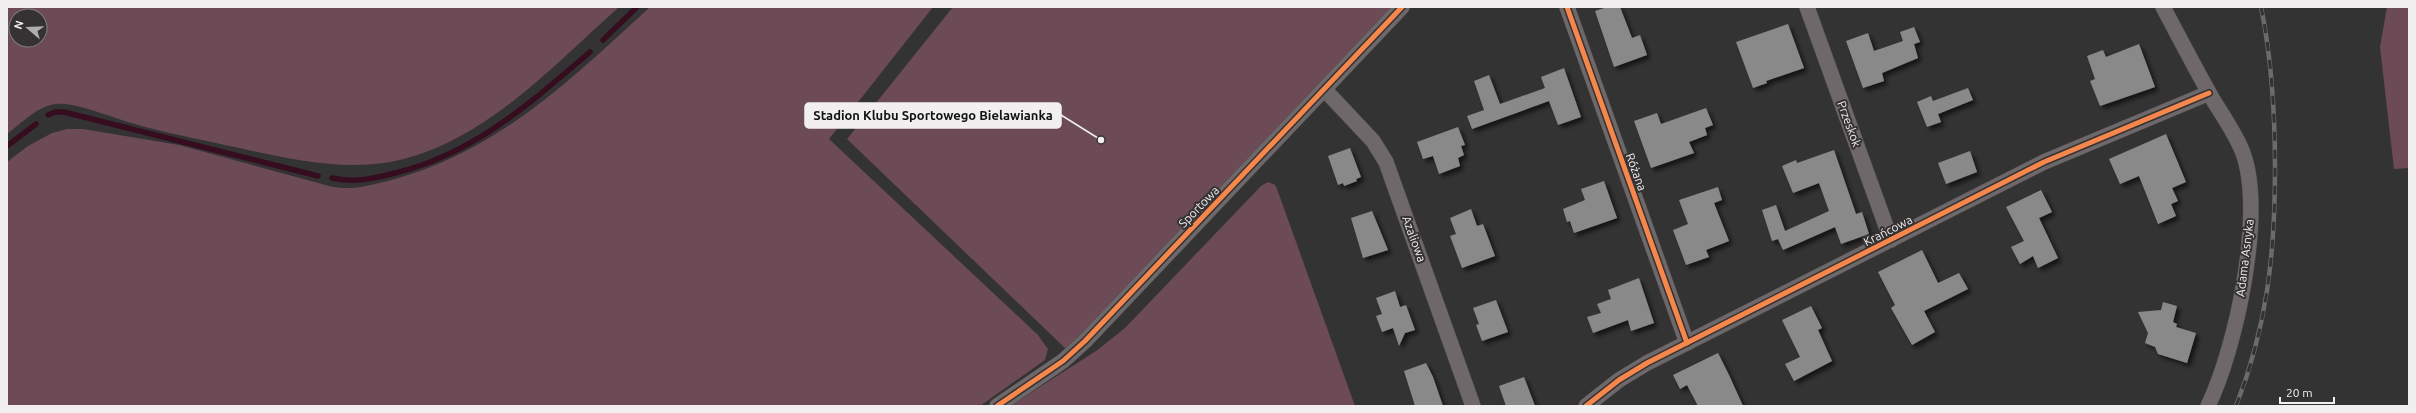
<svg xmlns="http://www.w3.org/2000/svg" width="2416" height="413" viewBox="0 0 2416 413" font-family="Ubuntu,sans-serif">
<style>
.green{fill:#6c4b56;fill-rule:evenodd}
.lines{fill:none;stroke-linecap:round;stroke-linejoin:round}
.stream{stroke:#350d1f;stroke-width:5.5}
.building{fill:#8a8989;filter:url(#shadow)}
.minor-casing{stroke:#525151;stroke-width:16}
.minor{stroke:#6f686a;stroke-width:15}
.rail-casing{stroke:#6e6a6b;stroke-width:4.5}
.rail{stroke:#353233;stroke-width:3;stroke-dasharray:9;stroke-linecap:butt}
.cycleway-casing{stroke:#353233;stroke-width:8}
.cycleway{stroke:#f5874c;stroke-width:5}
.labels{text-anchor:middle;stroke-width:4;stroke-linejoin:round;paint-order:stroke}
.street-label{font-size:12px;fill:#f1eff0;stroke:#353233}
.leader{fill:none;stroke:#f1eff0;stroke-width:1.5}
.callout-dot{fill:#f1eff0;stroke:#353233;stroke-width:1.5}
.callout{fill:#f1eff0;stroke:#f1eff0;stroke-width:1.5}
.callout-label{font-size:13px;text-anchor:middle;font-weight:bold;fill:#111}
</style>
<defs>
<filter id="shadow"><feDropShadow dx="3.5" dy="3.5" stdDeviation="2" flood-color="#0009"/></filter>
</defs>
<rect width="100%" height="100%" fill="#343333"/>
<g class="green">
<path d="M7,7H619C555,64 492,134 407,158C348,175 283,157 225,145C195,138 165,133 135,124C116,119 74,101 56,104C37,106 22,123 7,134ZM16,16H40V40H16Z"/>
<path d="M650,7H933L829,139L1038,335L1048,349L1045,360L980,406H7V162L28,146L52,133L67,129H83L179,145L329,186C351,191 367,186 388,181C498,152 569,81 650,7Z"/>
<path d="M953,7H1394L1067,350L847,139Z"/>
<path d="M2387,7H2409V168L2394,169L2380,47Z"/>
<path d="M1268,182L1275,185L1277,189L1355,406H1010L1096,351L1125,328L1261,186Z"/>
</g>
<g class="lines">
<g class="stream">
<path d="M603,40L637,7"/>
<path d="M48,115L55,112H64L318,176"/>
<path d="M7,146L36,124"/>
<path d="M332,178C357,183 371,179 395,173C474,154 530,103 590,52"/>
</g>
</g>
<g class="building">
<path d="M1607,7H1620L1632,38L1640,35L1647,55L1614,67L1595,11Z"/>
<path d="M1788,24L1804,68L1766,81L1767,83L1753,88L1736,42Z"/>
<path d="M1914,27L1920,42L1914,44L1918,58L1882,73L1884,81L1863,88L1846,41L1868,33L1874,51L1903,41L1900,32Z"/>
<path d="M2139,44L2155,87L2100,106L2090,81L2095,79L2087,56L2103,50L2106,57Z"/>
<path d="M1564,68L1581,117L1558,125L1549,101L1472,129L1467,116L1484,110L1474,81L1489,75L1500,104L1545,88L1541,77Z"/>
<path d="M1968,88L1973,100L1938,114L1941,122L1927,127L1917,102L1931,96L1933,101Z"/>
<path d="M1706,108L1713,125L1705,128L1707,135L1689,142L1694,153L1651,168L1634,121L1657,113L1661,124Z"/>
<path d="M1458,127L1465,145L1461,146L1464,155L1458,158L1460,166L1439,174L1433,156L1423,159L1417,142Z"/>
<path d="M2166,134L2186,182L2172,188L2178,201L2171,204L2176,216L2158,224L2139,176L2120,184L2109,159Z"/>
<path d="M1350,148L1361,177L1356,179L1357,181L1344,186L1343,183L1338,185L1328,156Z"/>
<path d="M1834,150L1856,214L1862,212L1869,234L1841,244L1835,227L1783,250L1778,239L1772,241L1762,210L1776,205L1785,231L1829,211L1819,183L1793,193L1782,166L1796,160L1797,163Z"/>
<path d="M1970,151L1977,172L1946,184L1938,163Z"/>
<path d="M1604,181L1617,218L1574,233L1570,221L1567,222L1563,209L1585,200L1581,189Z"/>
<path d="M1718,187L1722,200L1714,203L1729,241L1706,250L1709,257L1686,265L1673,230L1688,224L1679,200Z"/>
<path d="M2041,190L2052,212L2039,218L2058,258L2038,268L2033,256L2020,264L2011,247L2024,241L2006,207Z"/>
<path d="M1471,209L1477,226L1483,224L1495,256L1462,268L1450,236L1456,234L1450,218Z"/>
<path d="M1372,211L1388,250L1363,258L1351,218Z"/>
<path d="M1922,250L1938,283L1959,273L1968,289L1924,311L1935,332L1912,345L1891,308L1895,305L1878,272Z"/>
<path d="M1639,278L1654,323L1631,331L1628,320L1593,333L1587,317L1601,313L1597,304L1611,299L1608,290Z"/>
<path d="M1395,291L1400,307L1406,305L1415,330L1405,333L1399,346L1393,328L1382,332L1376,316L1382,314L1376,298Z"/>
<path d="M1496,300L1508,332L1482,341L1476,325L1479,324L1473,308Z"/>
<path d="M2163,302L2177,306L2173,322L2177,324L2176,327L2196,333L2187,363L2158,354L2155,347L2145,343L2148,333L2138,312L2161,310Z"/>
<path d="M1811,306L1822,328L1818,330L1832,361L1794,381L1785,364L1800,357L1782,320Z"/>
<path d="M1718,353L1729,375L1743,406H1698L1687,385L1680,389L1673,375Z"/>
<path d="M1426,363L1433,377L1443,406H1415L1404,371Z"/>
<path d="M1524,377L1535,406H1506L1499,386Z"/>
</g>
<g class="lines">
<g class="minor-casing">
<g id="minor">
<path d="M1567,7L1687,343"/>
<path d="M1807,7L1891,240"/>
<path d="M2163,7C2179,37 2195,68 2212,98C2222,115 2236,134 2243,153C2265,214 2236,348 2208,406"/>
<path d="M1325,90L1373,141L1386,162L1473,406"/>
<path d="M997,406L1063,361L1085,341L1402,7"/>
<path d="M1586,406L1619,380L1647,363L2044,162L2209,93"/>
</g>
</g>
<use href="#minor" class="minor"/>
<g class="rail-casing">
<path id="rail" d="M2236,406C2267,327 2275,254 2275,169C2275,115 2272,60 2261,7"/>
</g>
<use href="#rail" class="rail"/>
<g class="cycleway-casing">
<g id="cycleway">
<path d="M1567,7L1687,343"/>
<path d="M997,406L1063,361L1085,341L1402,7"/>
<path d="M1586,406L1619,380L1647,363L2044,162L2209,93"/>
</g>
</g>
<use href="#cycleway" class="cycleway"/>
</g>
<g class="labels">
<g class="street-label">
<text transform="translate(1849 124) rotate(70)" y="4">Przeskok</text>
<text transform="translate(1636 172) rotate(70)" y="4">Różana</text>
<text transform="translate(1199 207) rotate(-46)" y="4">Sportowa</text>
<text transform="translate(1888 231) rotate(-27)" y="4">Krańcowa</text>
<text transform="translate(1414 239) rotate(70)" y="4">Azaliowa</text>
<text transform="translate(2245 258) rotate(-83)" y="4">Adama Asnyka</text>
</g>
</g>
<path class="leader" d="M1101 140L1061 115"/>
<circle class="callout-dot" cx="1101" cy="140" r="4"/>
<rect class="callout" x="805" y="103" width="256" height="25" rx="4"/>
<g class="callout-label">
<text x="933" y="120">Stadion Klubu Sportowego Bielawianka</text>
</g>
<rect width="2416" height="413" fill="none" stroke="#f1eff0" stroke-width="16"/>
<g transform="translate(28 28) rotate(289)"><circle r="19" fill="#353233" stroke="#807e7f"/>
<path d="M0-3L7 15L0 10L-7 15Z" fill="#afadae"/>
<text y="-6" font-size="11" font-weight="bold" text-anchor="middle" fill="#f1eff0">N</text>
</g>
<path d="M2280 397v6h54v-6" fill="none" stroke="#f1eff0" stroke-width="2"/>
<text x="2286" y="397" font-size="12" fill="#f1eff0" stroke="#353233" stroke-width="3" paint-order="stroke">20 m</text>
</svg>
